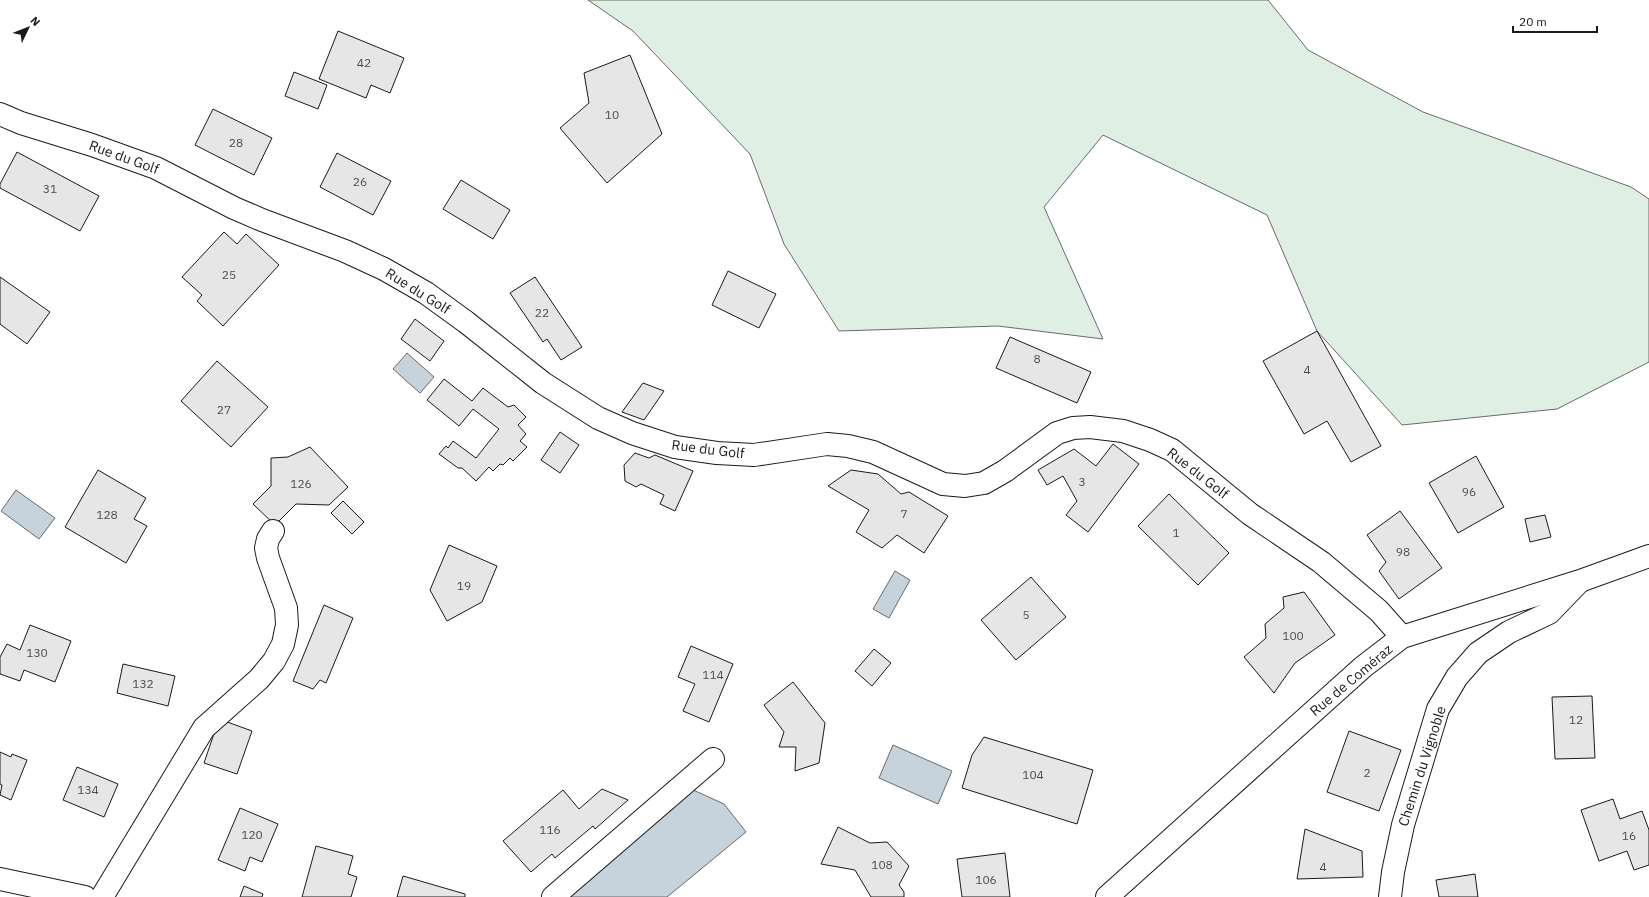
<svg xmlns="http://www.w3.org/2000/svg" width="1649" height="897" viewBox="0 0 1649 897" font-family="'IBM Plex Sans',sans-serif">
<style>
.green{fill:#e0efe3;stroke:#6a6a6a}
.water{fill:#c6d2dc;stroke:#6a6a6a}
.building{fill:#e6e6e6;stroke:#1a1a1a}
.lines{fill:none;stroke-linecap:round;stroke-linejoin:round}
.minor-casing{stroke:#1a1a1a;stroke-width:24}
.minor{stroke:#fff;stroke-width:22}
.labels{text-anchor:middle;stroke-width:3;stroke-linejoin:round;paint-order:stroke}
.number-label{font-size:12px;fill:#4d4d4d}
.street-label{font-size:14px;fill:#1a1a1a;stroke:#fff}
</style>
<rect width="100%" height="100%" fill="#fff"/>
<path class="green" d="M588,0H1268L1308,50L1423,112L1631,187L1649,199V362L1557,409L1402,425L1317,331L1267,215L1103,135L1044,207L1103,339L998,326L839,331L784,244L750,154L633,31Z"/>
<g class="water">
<path d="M407,353L434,377L420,393L393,369Z"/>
<path d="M16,490L55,518L39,539L1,511Z"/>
<path d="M895,571L910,580L889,618L873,609Z"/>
<path d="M893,745L952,771L938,804L879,778Z"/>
<path d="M691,789L724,804L746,832L667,897H562Z"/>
</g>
<g class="building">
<path d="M338,31L404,58L390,93L371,85L366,98L319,79Z"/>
<path d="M630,55L662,134L607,183L560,128L589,103L584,73Z"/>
<path d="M294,72L327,85L318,109L285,96Z"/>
<path d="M213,109L272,138L254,175L195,145Z"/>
<path d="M17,152L99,196L80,231L0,188V184Z"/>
<path d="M337,153L391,181L373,215L320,187Z"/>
<path d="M461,180L510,210L493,239L443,209Z"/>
<path d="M224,232L237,244L246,234L279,265L223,326L197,301L202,295L182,277Z"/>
<path d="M728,271L776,294L759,328L712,305Z"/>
<path d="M0,277L50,312L27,344L0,324Z"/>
<path d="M535,277L582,347L561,360L547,339L543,342L510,293Z"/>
<path d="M415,319L444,341L430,361L401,339Z"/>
<path d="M1317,331L1381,446L1351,462L1327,421L1304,434L1263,361Z"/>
<path d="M1010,337L1091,372L1077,403L996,368Z"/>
<path d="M217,361L268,407L231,447L181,401Z"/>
<path d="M444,379L472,401L483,388L508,407L514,405L526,417L518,425L526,434L520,441L527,447L513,461L510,458L503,465L500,464L493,471L489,467L476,481L462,468H458L439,454L446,446L448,448L453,441L476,458L499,429L473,409L459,426L427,400Z"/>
<path d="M643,383L664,391L644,420L622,412Z"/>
<path d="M560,432L579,445L560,473L541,460Z"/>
<path d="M1113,444L1139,464L1088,532L1066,515L1077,501L1063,476L1047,485L1038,470L1074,449L1096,466Z"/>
<path d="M310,447L348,487L329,505L296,504L275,525L253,504L271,486V458L288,457Z"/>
<path d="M635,453L649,458L655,455L693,471L675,511L660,504L664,495L641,484L636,487L625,481L624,465Z"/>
<path d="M1476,456L1504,507L1458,533L1429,483Z"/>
<path d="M98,470L146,498L134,519L147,526L126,563L65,527Z"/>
<path d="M851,470L878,474L901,494L909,492L948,516L924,553L897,535L882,548L856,532L869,510L828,486Z"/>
<path d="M1169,494L1229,553L1198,585L1138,526Z"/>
<path d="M343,501L364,522L352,534L331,513Z"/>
<path d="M1400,511L1442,568L1399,599L1379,571L1386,562L1367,535Z"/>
<path d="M1545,515L1551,537L1530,542L1525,519Z"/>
<path d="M449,545L497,566L482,602L447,621L430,590Z"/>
<path d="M1031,577L1066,617L1016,660L981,620Z"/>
<path d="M1304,592L1335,635L1295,663L1274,693L1244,657L1266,638L1265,624L1284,608L1283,597Z"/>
<path d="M324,605L353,618L326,683L320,680L313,689L293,681Z"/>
<path d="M30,625L71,641L55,682L24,670L20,681L0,674V657L7,644L20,650Z"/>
<path d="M691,646L733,664L709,722L683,711L695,684L678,677Z"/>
<path d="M874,649L891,663L872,686L855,671Z"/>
<path d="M123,664L175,676L168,706L117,693Z"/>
<path d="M793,682L825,723L819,763L795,771L796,747H779L784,732L764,705Z"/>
<path d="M1592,696L1595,758L1555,759L1552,697Z"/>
<path d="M219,719L252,731L237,774L204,763Z"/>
<path d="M1349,731L1401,750L1379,811L1327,792Z"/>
<path d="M984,737L1093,770L1077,824L962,788L972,755Z"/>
<path d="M0,752L11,757L12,754L27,760L11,800L0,795L2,785L0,784Z"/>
<path d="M77,767L118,784L104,817L63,800Z"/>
<path d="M602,789L628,800L595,829L593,826L555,858L552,854L531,872L503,841L563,790L579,809Z"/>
<path d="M1613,799L1620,819L1642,811L1649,830V865L1634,870L1627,851L1599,861L1581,810Z"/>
<path d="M240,808L278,824L262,862L250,857L245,871L218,860Z"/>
<path d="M838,827L870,843L887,842L909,866L899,885L904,892V897H871L855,870L821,864Z"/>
<path d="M1305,829L1362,851L1363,877L1297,879Z"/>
<path d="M316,846L353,856L348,874L357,877L351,897H302Z"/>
<path d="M1005,853L1010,897H962L957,859Z"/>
<path d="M1475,874L1478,897H1439L1436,880Z"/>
<path d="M403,876L465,894V897H397Z"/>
<path d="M244,886L263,894L262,897H240Z"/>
</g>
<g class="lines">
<g class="minor-casing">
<g id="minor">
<path d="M0,114L21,123L92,145L156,168L234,208L262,220L345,251L384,269L426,293L466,322L543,383L598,418L632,433L675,447L717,453L754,455L827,444L848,446L873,452L943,484L965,486L984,483L1005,471L1057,433L1073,428L1090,427L1123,431L1150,440L1172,450L1250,514L1321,562L1379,611L1402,637"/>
<path d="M0,879L85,897"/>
<path d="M102,897L204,728L259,679L274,661L283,644L287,625L286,608L268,558L266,548L268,539L273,531"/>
<path d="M553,897L713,759"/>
<path d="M1107,897L1363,667L1402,637L1580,581L1649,556"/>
<path d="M1390,897L1393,872L1403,825L1438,709L1457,677L1478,653L1509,632L1549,613L1578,583"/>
</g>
</g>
<use href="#minor" class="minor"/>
</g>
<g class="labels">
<g class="number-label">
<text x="364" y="67">42</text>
<text x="612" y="119">10</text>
<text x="236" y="147">28</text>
<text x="360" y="186">26</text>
<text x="50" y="193">31</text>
<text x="229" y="279">25</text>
<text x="542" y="317">22</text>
<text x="1037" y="363">8</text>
<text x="1307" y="374">4</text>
<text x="224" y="414">27</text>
<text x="1082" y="486">3</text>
<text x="301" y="488">126</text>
<text x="1469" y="496">96</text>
<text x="904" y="518">7</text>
<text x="107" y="519">128</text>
<text x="1176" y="537">1</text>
<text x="1403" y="556">98</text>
<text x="464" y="590">19</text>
<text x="1026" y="619">5</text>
<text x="1293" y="640">100</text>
<text x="37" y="657">130</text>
<text x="713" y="679">114</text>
<text x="143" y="688">132</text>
<text x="1576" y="724">12</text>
<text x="1367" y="777">2</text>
<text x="1033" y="779">104</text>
<text x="88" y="794">134</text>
<text x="550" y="834">116</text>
<text x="252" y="839">120</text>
<text x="1629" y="840">16</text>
<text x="882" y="869">108</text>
<text x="1323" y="871">4</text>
<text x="986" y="884">106</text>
</g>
<g class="street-label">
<text transform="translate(124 157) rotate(20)" y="5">Rue du Golf</text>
<text transform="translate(418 291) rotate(32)" y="5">Rue du Golf</text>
<text transform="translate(708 449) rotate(7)" y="5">Rue du Golf</text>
<text transform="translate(1198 473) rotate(38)" y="5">Rue du Golf</text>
<text transform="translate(1351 680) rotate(-40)" y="5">Rue de Coméraz</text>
<text transform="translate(1422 766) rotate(-72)" y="5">Chemin du Vignoble</text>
</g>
</g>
<g transform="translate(28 28) rotate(47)" stroke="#ffffff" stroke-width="3" paint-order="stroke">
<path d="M0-3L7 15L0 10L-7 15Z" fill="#1a1a1a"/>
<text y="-6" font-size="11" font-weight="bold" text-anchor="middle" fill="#1a1a1a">N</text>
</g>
<path d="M1513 26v6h84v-6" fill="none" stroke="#1a1a1a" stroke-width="2"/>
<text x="1519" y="26" font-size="12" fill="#1a1a1a" stroke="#ffffff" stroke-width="3" paint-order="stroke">20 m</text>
</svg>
